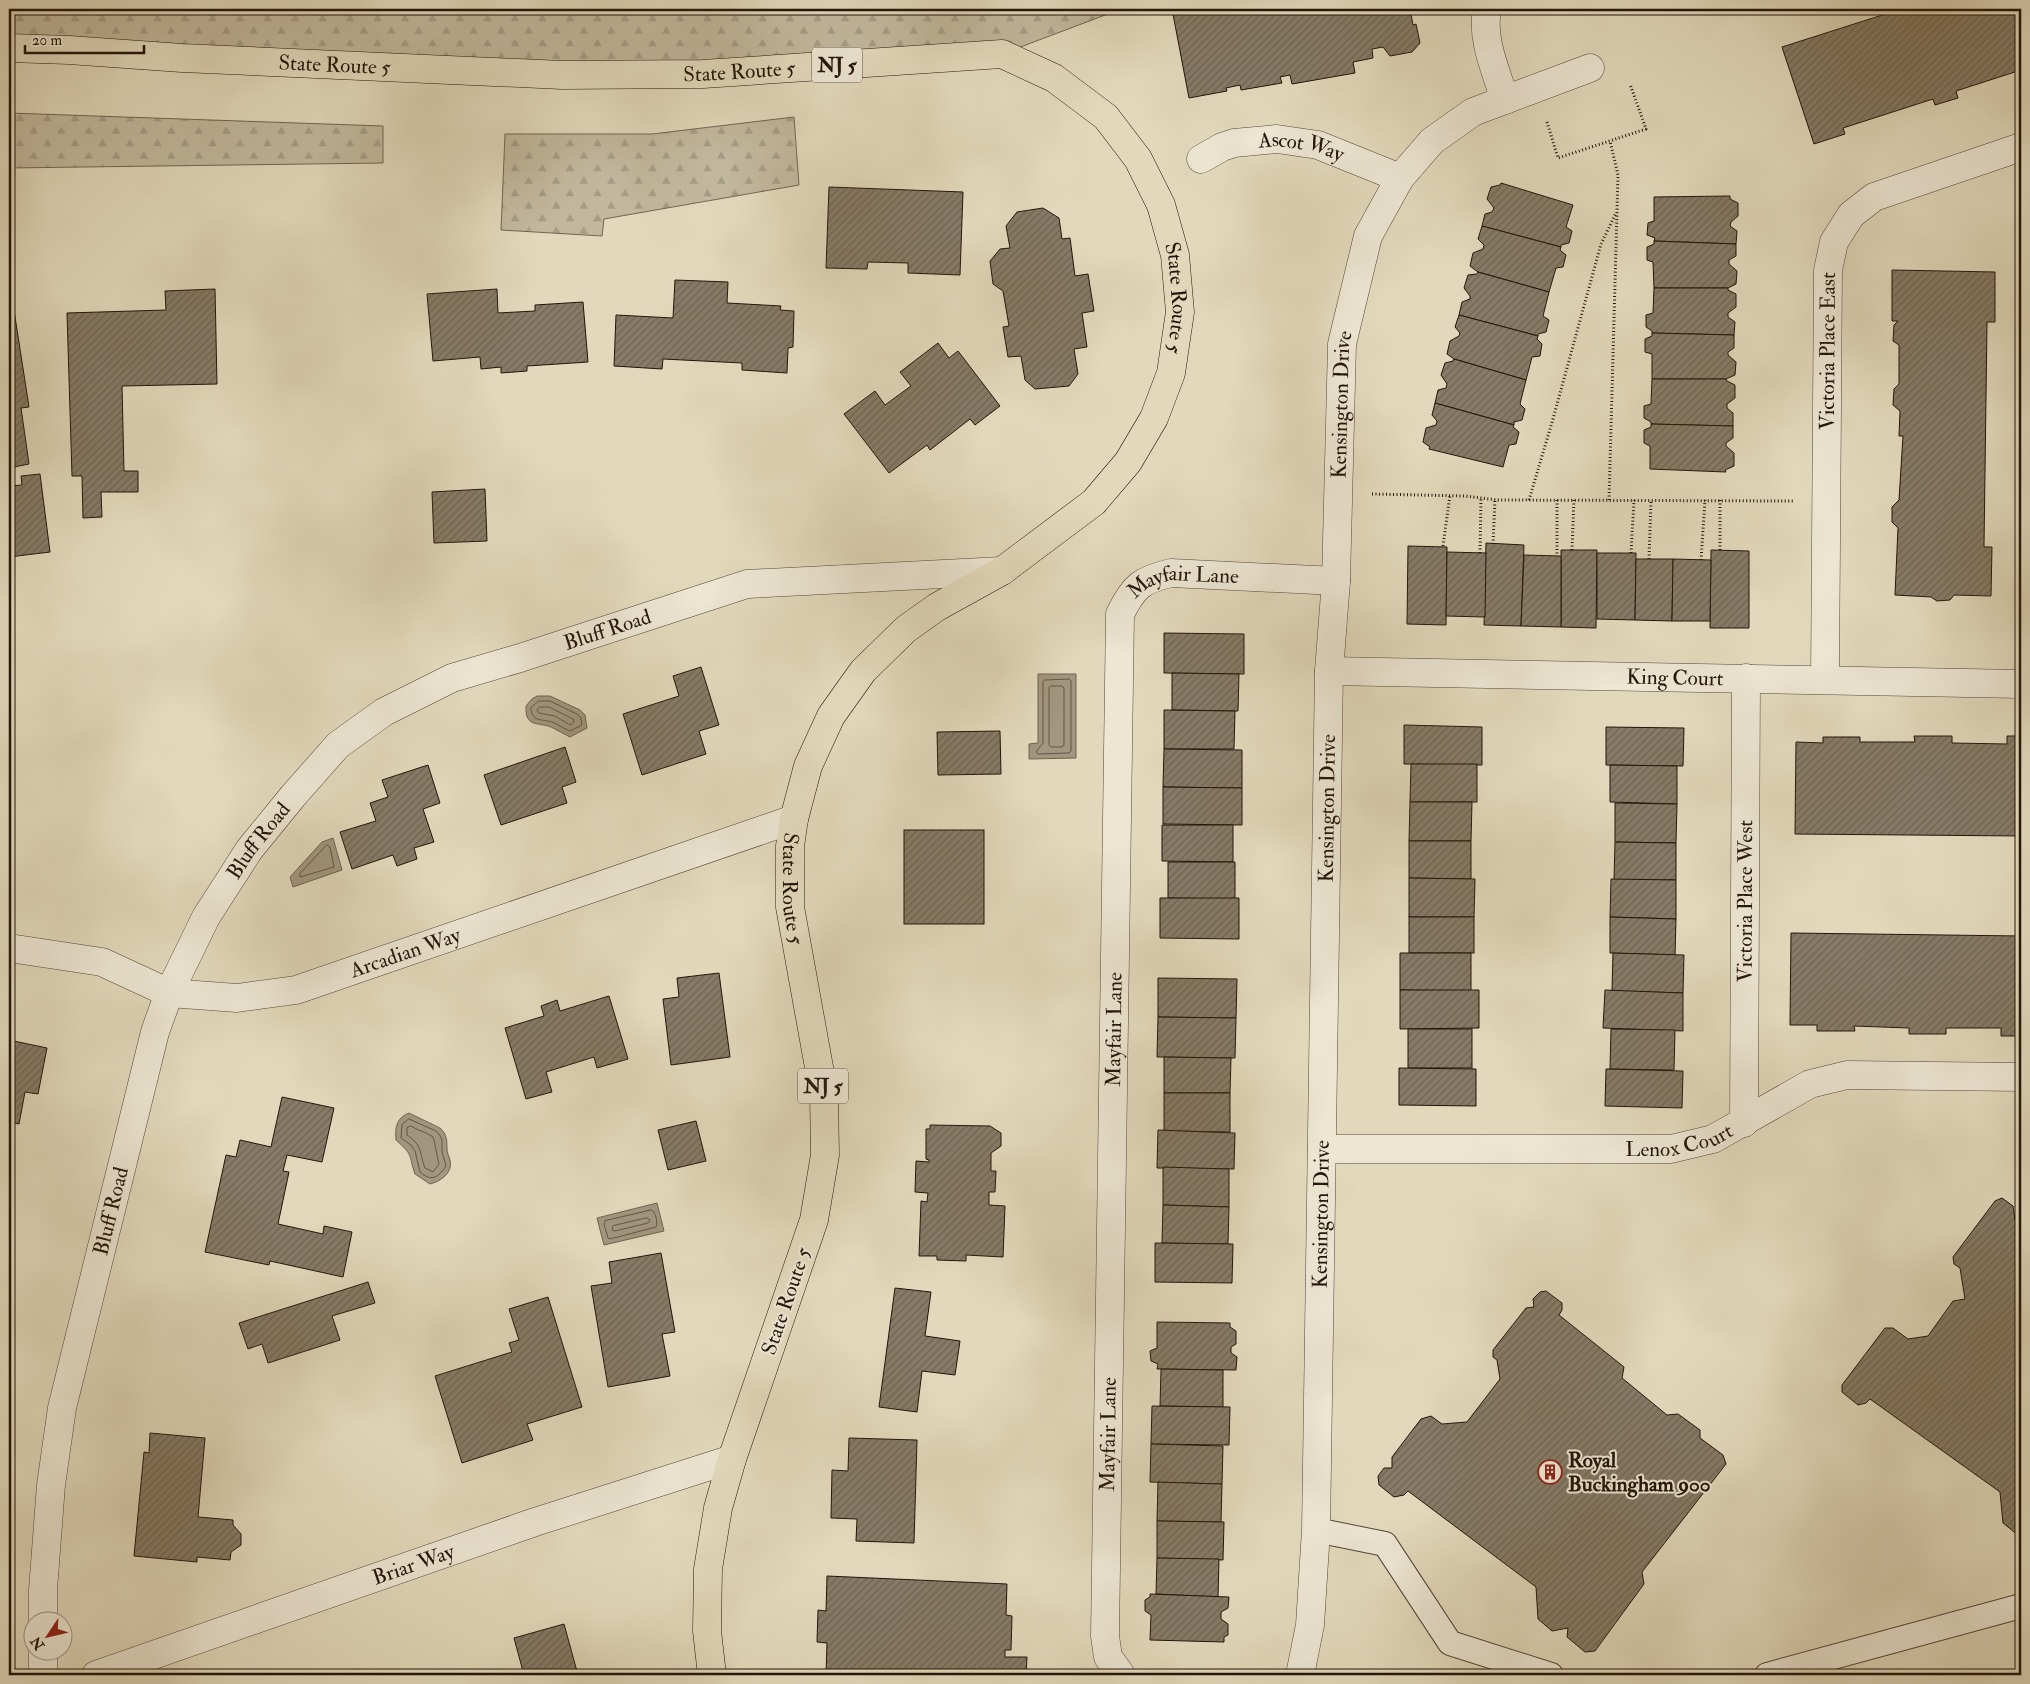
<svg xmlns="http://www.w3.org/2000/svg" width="2030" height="1684" viewBox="0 0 2030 1684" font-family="'IM FELL Double Pica',serif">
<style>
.forest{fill:url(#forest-firs);stroke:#726654}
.water{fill:#a1967f;stroke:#6f6250}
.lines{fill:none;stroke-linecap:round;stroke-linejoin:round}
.shore{stroke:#625644;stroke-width:1}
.building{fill:url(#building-hatch);stroke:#23150a}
.lane-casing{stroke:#534636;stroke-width:26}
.street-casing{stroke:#534636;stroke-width:29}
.primary-casing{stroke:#23150a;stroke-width:29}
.path{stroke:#23150a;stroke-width:3;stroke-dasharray:1 2.5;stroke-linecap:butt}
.lane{stroke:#ece6d3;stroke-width:24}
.street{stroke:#ece6d3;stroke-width:28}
.primary{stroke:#e2d9bc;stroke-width:28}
.labels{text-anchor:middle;stroke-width:4;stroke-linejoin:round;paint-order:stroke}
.shield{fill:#ece6d3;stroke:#5f5446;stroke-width:1}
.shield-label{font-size:20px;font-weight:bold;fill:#23150a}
.street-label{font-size:21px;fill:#23150a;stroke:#ece6d3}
.poi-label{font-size:21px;font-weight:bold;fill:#23150a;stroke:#ece6d3;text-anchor:start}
</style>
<defs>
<pattern id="forest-firs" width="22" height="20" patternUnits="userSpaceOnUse" patternTransform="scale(1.25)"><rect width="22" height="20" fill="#c2b89e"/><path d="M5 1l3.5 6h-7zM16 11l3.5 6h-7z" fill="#a69d87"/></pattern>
<pattern id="building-hatch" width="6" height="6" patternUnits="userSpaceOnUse" patternTransform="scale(1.25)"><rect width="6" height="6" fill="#867b67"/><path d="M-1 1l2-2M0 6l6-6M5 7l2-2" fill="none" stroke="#6d6453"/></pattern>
</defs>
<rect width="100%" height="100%" fill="#e2d9bc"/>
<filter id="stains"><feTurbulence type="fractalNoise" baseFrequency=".004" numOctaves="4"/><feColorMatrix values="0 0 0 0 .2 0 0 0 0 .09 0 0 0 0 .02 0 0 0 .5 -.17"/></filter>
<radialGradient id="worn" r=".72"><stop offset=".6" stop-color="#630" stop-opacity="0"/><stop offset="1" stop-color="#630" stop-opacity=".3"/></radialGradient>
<g class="forest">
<path d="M9,9H1121L1002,54L703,74L9,48Z"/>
<path d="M9,113L383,126V163L9,168Z"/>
<path d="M794,117L799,185L604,219L602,236L501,230L505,134H652Z"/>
</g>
<g class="water">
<path d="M1038,674H1076V758L1029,759V744L1038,743Z"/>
<path d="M537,696H550L580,710L585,715L587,728L570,737C564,734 559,731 553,728C539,721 525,729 526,706L532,699Z"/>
<path d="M333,838L342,870L293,887L290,877L322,842Z"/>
<path d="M409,1113C411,1114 438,1127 440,1128C447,1134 447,1141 447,1149C447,1153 449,1156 450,1160C453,1172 442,1181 430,1184L415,1174C408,1154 414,1156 396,1140C395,1128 396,1118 409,1113Z"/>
<path d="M657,1203L664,1231L604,1245L597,1218Z"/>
</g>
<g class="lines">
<g class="shore">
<path d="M1045,680L1069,679L1071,681V751L1069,753L1038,754L1036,752L1043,743V682Z"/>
<path d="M1051,686H1062L1064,688V745L1062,747H1051L1049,745V688Z"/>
<path d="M539,701H550L577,714L581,718L582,725L570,731C564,729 558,724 552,722C542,719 531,722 531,708Z"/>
<path d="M540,707H549L573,719L574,722L570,725L555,716L539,713L537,710Z"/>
<path d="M327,845L330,847L334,867L300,877V874Z"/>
<path d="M409,1119L436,1131L439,1134L442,1140V1152L446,1166C438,1178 431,1182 420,1172L415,1151L411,1145L401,1138L402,1125Z"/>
<path d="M411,1126C418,1131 427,1132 433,1137C434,1138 438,1161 439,1164L433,1172L425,1168C419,1152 423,1146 407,1135V1128Z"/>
<path d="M652,1210C656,1213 658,1223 656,1227L610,1239L608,1238L604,1224L605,1221Z"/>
<path d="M647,1218L650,1220L648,1223L615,1231L612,1230L613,1226Z"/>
</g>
</g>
<g class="building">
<path d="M1172,9H1410L1413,25L1416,24L1420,43L1412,52L1390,56L1383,47L1372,49L1373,58L1353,62L1355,73L1292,84L1290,75L1280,77L1282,83L1241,90L1240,85L1226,88L1227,91L1189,98Z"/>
<path d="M1901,9H2021V70L1956,91L1958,98L1935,105L1933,99L1843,128L1845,134L1814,144L1782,47Z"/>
<path d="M1501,183L1573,205L1566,227L1572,231L1569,243L1561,245V247L1482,226L1485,214L1492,212L1494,208L1487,199L1491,187L1500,185Z"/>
<path d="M829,187L963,192L960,275L908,273V263L868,262L867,269L826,268Z"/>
<path d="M1730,196V199L1738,203V216L1731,222L1730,226L1737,231L1736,244L1654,241L1655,238L1647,235L1648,223L1654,221V197Z"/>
<path d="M1043,208L1059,218L1062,239L1070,238L1075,276L1088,274L1094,311L1082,313L1087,347L1074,349L1078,374L1069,386L1035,389L1025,380L1021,356L1008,357L1003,327L1009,326L1003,291L993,284L990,261L1000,249L1010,248L1006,226L1017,212Z"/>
<path d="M1482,226L1561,247L1560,250L1566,255L1563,267L1556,268L1549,292L1478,272L1470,266L1473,253L1483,249L1484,245L1478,239Z"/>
<path d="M1654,241L1736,244V256L1729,260V264L1737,271L1736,284L1728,288H1654L1653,262L1647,260V247L1654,244Z"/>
<path d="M1892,270L1995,272V322H1987L1984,547H1992L1991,596L1954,595L1950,600L1937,601L1931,597L1895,595L1898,528L1892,522V507L1899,500L1903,436H1899L1900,411L1893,405L1894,389L1899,384V345L1893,341L1894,325L1898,321H1892Z"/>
<path d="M1478,272L1549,292L1543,316L1549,320L1546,332L1538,334V336L1459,315L1462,302L1470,299V296L1464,288L1468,275L1477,274Z"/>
<path d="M675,280L728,282L727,303L781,306L780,310L794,311L793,347L788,348L787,373L742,370V363L663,359L662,369L614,366L616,315L673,318Z"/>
<path d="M1654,288H1728V290L1736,294V307L1728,313V317L1735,322L1734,335L1652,333V331L1646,327V315L1653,313Z"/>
<path d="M215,289L217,384L122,386L124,471H138V492H101L102,517L83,518L82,476H72L67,313L166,310L165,291Z"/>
<path d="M497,289L498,313L535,311V305L583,302L588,362L527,366V371L501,373V367L481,369L480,357L433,361L427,294Z"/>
<path d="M9,304H13L29,407L21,408L29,464L9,468Z"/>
<path d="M1459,315L1538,336L1537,339L1542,344L1540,356L1532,357L1526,380L1454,359L1447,354L1450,341L1459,336L1460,333L1455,327Z"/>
<path d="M1652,333L1734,335V348L1728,352V355L1736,362L1735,375L1726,379H1652V354L1645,352V339L1652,336Z"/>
<path d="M938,343L949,358L958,351L1000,406L975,425L970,419L930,450L927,445L889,473L844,414L875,391L885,405L911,386L900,372Z"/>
<path d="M1454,359L1526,380L1520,404L1525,409L1522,420L1514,422V425L1435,403L1438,390L1446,388L1447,384L1441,375L1445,363L1453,361Z"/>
<path d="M1652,379H1726L1727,381L1735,385V398L1727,404V408L1733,413V426L1651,424V422L1644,418V406L1651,404Z"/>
<path d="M1435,403L1514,425L1513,427L1519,432L1516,444L1509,445L1503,467L1429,449L1430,447L1423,442L1426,428L1436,425L1437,421L1432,415Z"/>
<path d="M1651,424L1733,426V438L1726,443V446L1734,453V466L1725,470L1726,472L1650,469V446L1644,443V430L1651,427Z"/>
<path d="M40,474L50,552L9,557V486L22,485L21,476Z"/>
<path d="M485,489L487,541L434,543L432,492Z"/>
<path d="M1486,543L1524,545L1521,626L1484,625Z"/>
<path d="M1408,546L1447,547L1446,625L1407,624Z"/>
<path d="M1561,550H1597L1596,628L1561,627Z"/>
<path d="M1711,550L1749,551V628H1710Z"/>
<path d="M1447,552L1486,553L1485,617L1446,616Z"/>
<path d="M1597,553H1636L1635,620L1597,619Z"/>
<path d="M1524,555L1561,556V627L1521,626Z"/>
<path d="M1636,559H1673L1672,621L1635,620Z"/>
<path d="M1673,559L1711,560L1710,621H1672Z"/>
<path d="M1164,633L1244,634V674L1164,673Z"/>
<path d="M701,667L719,725L699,731L706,754L642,775L623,714L679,696L673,676Z"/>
<path d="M1172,673L1239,674L1238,711L1172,710Z"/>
<path d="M1164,710L1235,711L1234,749H1164Z"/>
<path d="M1404,725L1482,727V765L1404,764Z"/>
<path d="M1606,727L1684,728L1683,766L1606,765Z"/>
<path d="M1000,731L1001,774L938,775L937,732Z"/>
<path d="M1914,736H1952V743L2007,744V736H2021V836L1795,834L1796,742L1823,743V737H1860V742H1915Z"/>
<path d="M565,747L576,782L562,787L567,803L501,825L484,775Z"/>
<path d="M1164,749L1242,750V788L1163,787Z"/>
<path d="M1411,764H1477V802H1410Z"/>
<path d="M428,765L440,803L423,809L434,842L414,848L417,859L397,866L393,855L352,869L340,832L376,821L370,803L388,797L382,780Z"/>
<path d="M1610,765L1677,766V804L1610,802Z"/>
<path d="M1163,787L1242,788V825L1163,824Z"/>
<path d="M1410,802H1472L1471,841H1409Z"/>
<path d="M1615,803L1677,804L1676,843L1615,842Z"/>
<path d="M1162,825H1233V862L1162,861Z"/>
<rect x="904" y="830" width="80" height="94"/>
<path d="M1409,841H1471V879L1409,878Z"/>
<path d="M1615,842L1676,843V880H1614Z"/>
<path d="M1168,862H1235V899L1168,898Z"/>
<path d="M1409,878L1475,879L1474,917H1409Z"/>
<path d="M1611,879L1676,880V919L1610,917Z"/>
<path d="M1160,898H1239V939L1160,938Z"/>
<rect x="1409" y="917" width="65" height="36"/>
<path d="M1610,917L1676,919L1675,955L1610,953Z"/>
<path d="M1791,933L2021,936V1036H2001V1028H1946V1034H1909V1028L1854,1026L1855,1031H1817V1025H1790Z"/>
<path d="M1400,953H1471V991L1400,990Z"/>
<path d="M1613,953L1684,955L1683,993L1612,991Z"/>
<path d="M719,973L730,1057L671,1065L663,999L679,997L677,978Z"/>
<path d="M1158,978L1237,979L1236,1018L1158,1017Z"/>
<path d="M1400,990H1479V1028L1400,1029Z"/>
<path d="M1605,990L1683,993V1031L1603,1028Z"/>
<path d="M609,996L628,1059L597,1068L594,1057L546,1072L552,1092L526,1099L505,1028L544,1016L541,1006L557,1000L560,1011Z"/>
<path d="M1158,1017L1236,1018L1235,1058L1157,1057Z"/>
<rect x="1408" y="1029" width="64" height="39"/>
<path d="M1611,1029L1675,1030L1674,1070L1610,1069Z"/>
<path d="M9,1040L47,1048L38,1094L25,1092L19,1124L9,1122Z"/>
<path d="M1164,1057L1231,1058L1230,1093H1164Z"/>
<path d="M1399,1068L1476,1069V1106L1399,1105Z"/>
<path d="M1606,1069L1683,1071L1682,1108L1605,1106Z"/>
<path d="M1164,1093H1230V1132L1164,1131Z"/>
<path d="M282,1097L334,1108L322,1162L287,1155L283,1171L289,1172L278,1224L323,1234L324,1226L352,1232L343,1277L270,1261L269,1265L205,1252L226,1155L236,1157L240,1140L271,1147Z"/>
<path d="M696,1121L706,1161L668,1170L658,1130Z"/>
<path d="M930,1125L990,1126L1001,1133V1146L991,1153V1171H996L995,1192H989V1205L1005,1206L1003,1257L966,1255V1261L937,1260V1256H919L921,1201L927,1202L928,1193L915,1192L916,1161L929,1162V1160L926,1159V1129H930Z"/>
<path d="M1158,1130L1235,1133L1234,1169L1157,1168Z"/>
<path d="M1163,1167L1229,1169V1207L1163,1205Z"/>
<path d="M2002,1198L2013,1206L2015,1220L2021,1225V1534L2018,1535L2003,1523L2000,1492L1870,1399L1866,1403L1858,1405L1842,1392V1385L1885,1328H1893L1908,1339L1928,1336L1953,1301L1965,1299L1960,1268L1954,1264L1953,1257L1995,1201Z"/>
<path d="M1163,1205L1229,1207L1228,1244L1162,1243Z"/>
<path d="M1155,1243L1233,1244L1232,1283L1155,1282Z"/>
<path d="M661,1253L675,1332L662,1334L670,1376L608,1387L591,1286L612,1283L609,1262Z"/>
<path d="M368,1282L375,1303L332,1316L340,1340L268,1363L262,1344L248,1349L239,1323Z"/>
<path d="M895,1288L931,1292L925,1336L960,1341L955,1375L922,1371L917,1412L879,1407Z"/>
<path d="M1546,1291L1562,1303V1310L1559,1315L1624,1367L1622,1378L1667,1415L1678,1414L1700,1430V1438L1723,1455L1726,1464L1642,1572L1644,1584L1595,1651L1585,1652L1567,1637L1568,1628L1552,1631L1538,1619L1536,1587L1408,1491L1404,1495L1394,1497L1379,1485L1378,1476L1384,1468H1392V1457L1421,1419L1431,1416L1442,1424L1467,1422L1500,1379L1497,1360L1493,1357V1350L1526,1308L1534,1307L1533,1299L1540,1292Z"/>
<path d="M548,1297L582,1407L527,1424L533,1440L462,1463L435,1376L512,1352L509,1343L519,1340L509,1309Z"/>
<path d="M1157,1322L1230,1323V1327L1236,1331V1344L1231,1347V1353L1237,1357L1236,1370L1157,1369L1158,1364L1151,1361L1150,1351L1157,1348Z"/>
<path d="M1161,1369L1223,1370V1407L1160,1406Z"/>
<path d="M1152,1406L1230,1407L1229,1445L1151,1444Z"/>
<path d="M150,1433L205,1438L198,1517L233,1520V1525L241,1534V1545L231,1552L230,1560L197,1557V1562L134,1556L144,1452L149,1453Z"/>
<path d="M849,1438L917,1440L914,1543L856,1541L857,1519L831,1518L832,1470L848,1471Z"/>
<path d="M1151,1444L1223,1446L1222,1484L1150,1482Z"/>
<path d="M1158,1482L1222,1484L1221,1522L1157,1521Z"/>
<path d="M1157,1521L1224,1522L1223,1560L1157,1558Z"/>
<path d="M1157,1558L1219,1559L1218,1597L1156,1594Z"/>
<path d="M827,1576L1007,1584L1006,1615L1012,1616L1011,1650H1005V1657H1027L1026,1675H826L827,1643L817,1642L818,1610L826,1611Z"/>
<path d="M1150,1594L1229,1597L1228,1608L1221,1612V1619L1228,1624V1635L1224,1637V1642L1150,1640L1151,1615L1145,1611V1600L1150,1597Z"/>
<path d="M564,1624L578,1675H524L514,1638Z"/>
</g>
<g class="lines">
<g class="lane-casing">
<g id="lane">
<path d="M1316,1530L1385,1544L1450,1643L1551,1675"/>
<path d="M1767,1675L2021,1606"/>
</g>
</g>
<g class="street-casing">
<g id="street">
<path d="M1487,9C1481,39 1496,71 1505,100"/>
<path id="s1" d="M1201,159L1222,147L1234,143L1277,139L1318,145L1400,178"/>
<path id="s2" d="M1329,671L2021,684"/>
<path id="s3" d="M1825,679L1828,270L1834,242L1851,215L1874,197L2021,147"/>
<path id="s4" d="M9,948L102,962L169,993L237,998L296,990L794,819"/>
<path id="s5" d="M1744,1123L1746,678"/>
<path id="s6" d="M1322,1149H1671L1713,1139L1810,1084L1847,1075L2021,1077"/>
<path id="s7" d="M43,1622V1590L51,1485L62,1408L155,1032L169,993L206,917L249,850L293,796L338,745L384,712L452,678L520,658L747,584L1002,571"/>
<path d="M43,1652V1675"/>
<path id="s8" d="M96,1675L535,1522L732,1459"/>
<path id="s9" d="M1121,1675L1108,1657L1105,1636L1120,614C1134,586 1141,580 1171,573L1336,581"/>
<path id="s10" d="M1300,1675L1310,1625L1316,1530L1329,671L1336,581L1342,344L1368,236L1400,178L1432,141L1473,112L1590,68"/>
</g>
</g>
<g class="primary-casing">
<g id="primary">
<path id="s11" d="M9,48L69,50L182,58L562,75L703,74L1002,54L1054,78L1106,117L1138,159L1161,205L1175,255L1180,312L1171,373L1154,418L1128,462L1094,502L1002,571L937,607L906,629L863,671L831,716L808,766L794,819L790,846V907L824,1095L825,1155L814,1220L732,1459L718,1508L708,1569L707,1631L712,1675"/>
</g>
</g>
<g class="path">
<path d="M1547,122L1558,158L1646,129L1630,84"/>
<path d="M1372,494L1465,496L1497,500L1793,501"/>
<path d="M1529,500L1553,419L1601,244L1616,213"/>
<path d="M1557,500V556"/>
<path d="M1609,500L1618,175L1610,141"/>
<path d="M1493,544L1495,499"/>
<path d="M1443,546L1450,495"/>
<path d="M1572,550L1574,499"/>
<path d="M1720,550V500"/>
<path d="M1480,553L1481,497"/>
<path d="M1631,553L1634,500"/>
<path d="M1649,559L1651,500"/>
<path d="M1701,560L1705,500"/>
</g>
<use href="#lane" class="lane"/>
<use href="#street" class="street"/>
<use href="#primary" class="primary"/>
</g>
<defs>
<g id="building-ring" transform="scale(1.25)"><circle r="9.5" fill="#ece6d3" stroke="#8f2418" stroke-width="1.5"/><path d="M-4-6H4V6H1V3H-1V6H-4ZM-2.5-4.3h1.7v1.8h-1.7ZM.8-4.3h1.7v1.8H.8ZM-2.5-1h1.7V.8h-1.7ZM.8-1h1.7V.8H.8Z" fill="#8f2418"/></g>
</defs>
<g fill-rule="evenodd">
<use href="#building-ring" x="1550" y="1472"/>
</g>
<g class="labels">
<g class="shield">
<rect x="812" y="47.5" width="50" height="35" rx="4"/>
<rect x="798" y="1068.5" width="50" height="35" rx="4"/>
</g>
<g class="shield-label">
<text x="837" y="72">NJ 5</text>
<text x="823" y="1093">NJ 5</text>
</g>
<g class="street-label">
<text dy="7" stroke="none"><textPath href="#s11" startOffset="326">State Route 5</textPath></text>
<text dy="7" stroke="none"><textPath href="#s11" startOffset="731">State Route 5</textPath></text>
<text dy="7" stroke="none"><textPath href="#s1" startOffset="105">Ascot Way</textPath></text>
<text dy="7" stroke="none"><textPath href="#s11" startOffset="1316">State Route 5</textPath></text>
<text dy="7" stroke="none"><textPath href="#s3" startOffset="328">Victoria Place East</textPath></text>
<text dy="7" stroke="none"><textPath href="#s10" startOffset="1272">Kensington Drive</textPath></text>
<text dy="7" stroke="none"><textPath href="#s9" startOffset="1145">Mayfair Lane</textPath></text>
<text dy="7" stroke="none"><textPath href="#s7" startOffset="1241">Bluff Road</textPath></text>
<text dy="7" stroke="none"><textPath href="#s2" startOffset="346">King Court</textPath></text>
<text dy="7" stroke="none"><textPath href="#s10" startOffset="868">Kensington Drive</textPath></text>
<text dy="7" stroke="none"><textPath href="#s7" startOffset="821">Bluff Road</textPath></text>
<text dy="7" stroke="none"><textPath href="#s11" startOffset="2066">State Route 5</textPath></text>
<text dy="7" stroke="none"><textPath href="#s5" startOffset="222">Victoria Place West</textPath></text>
<text dy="7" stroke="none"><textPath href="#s4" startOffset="411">Arcadian Way</textPath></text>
<text dy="7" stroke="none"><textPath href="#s9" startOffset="650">Mayfair Lane</textPath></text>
<text dy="7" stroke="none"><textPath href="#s6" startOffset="358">Lenox Court</textPath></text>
<text dy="7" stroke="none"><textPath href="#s7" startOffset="418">Bluff Road</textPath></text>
<text dy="7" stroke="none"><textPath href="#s10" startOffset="462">Kensington Drive</textPath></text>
<text transform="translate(786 1301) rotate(-71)" y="7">State Route 5</text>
<text dy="7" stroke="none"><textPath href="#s9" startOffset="245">Mayfair Lane</textPath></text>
<text dy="7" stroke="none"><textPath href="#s8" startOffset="336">Briar Way</textPath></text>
</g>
<g class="poi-label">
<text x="1568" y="1467">Royal<tspan x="1568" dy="24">Buckingham 900</tspan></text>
</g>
</g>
<rect width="2030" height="1684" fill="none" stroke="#e2d9bc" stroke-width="30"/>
<rect x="10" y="10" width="2010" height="1664" fill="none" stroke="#23150a" stroke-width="2.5"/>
<rect x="15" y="15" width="2000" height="1654" fill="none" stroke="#23150a"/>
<g transform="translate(48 1636) rotate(235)"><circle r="24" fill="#ece6d3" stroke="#9c9283"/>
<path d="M0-4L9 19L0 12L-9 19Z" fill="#8f2418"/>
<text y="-8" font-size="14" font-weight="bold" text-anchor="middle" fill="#23150a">N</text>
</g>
<path d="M25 45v8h119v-8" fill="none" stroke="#23150a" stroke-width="2.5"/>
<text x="32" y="45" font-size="15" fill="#23150a" stroke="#ece6d3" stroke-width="4" paint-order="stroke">20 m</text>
<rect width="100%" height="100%" filter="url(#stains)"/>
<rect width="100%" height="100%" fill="url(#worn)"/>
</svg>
